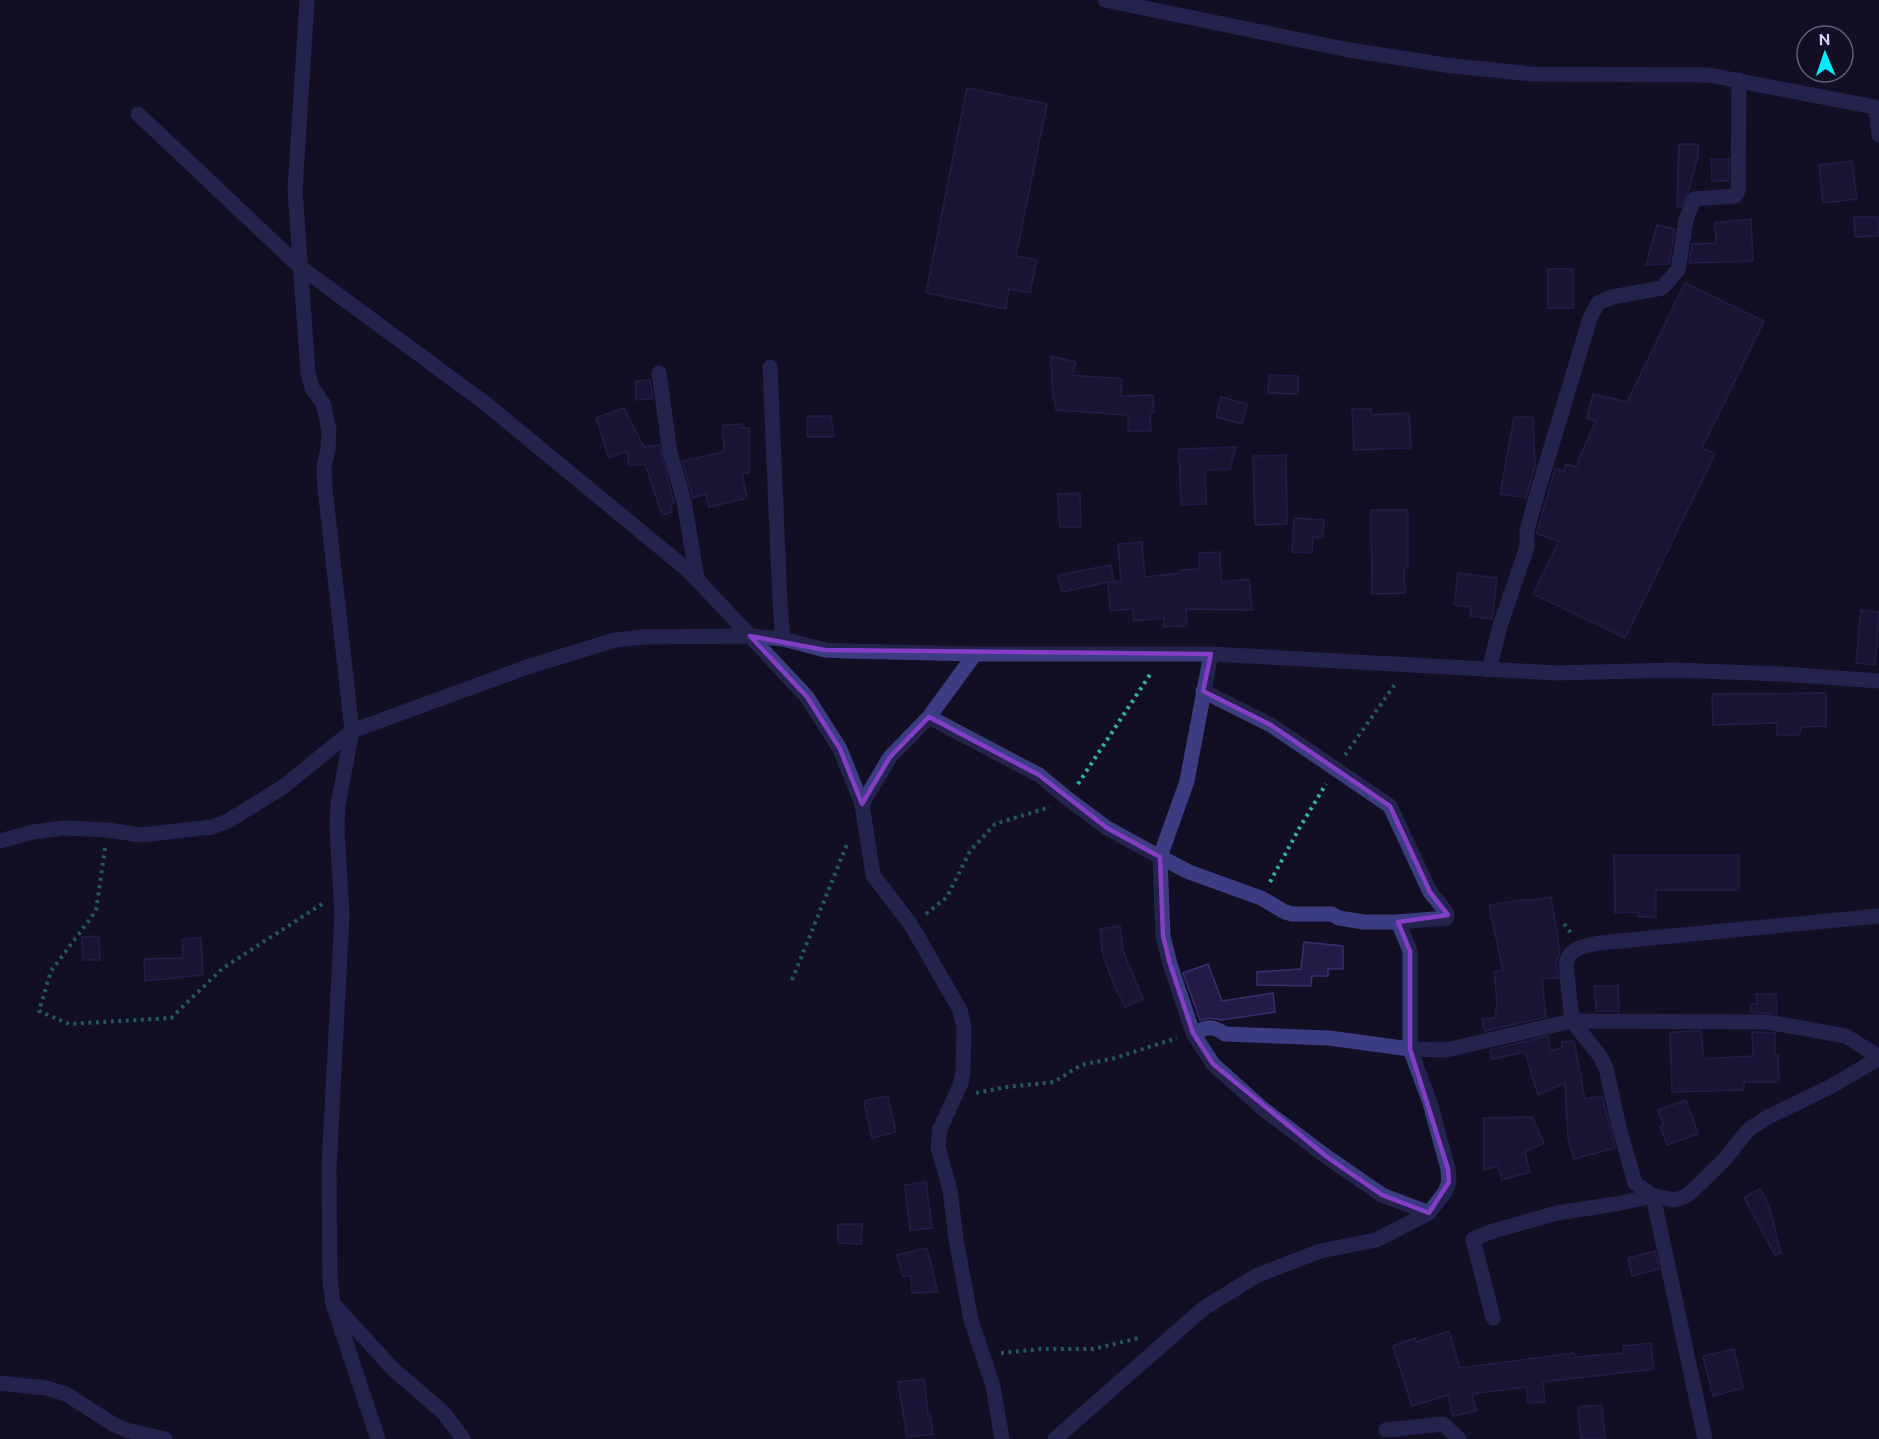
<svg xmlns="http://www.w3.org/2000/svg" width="1879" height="1439" viewBox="0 0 1879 1439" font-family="Ubuntu,sans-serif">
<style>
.building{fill:#221b45;stroke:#382e70;stroke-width:1.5}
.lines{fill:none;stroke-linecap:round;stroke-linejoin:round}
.path{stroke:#31b4a6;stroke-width:4;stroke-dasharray:3 4.5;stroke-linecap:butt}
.minor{stroke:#3b3c82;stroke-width:15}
.marked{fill:none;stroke:#843dc5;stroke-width:4.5;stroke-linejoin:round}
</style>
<rect width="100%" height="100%" fill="#120f24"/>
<g class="building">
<path d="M967,88L1047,104L1016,256L1037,260L1030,293L1009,289L1006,309L926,293Z"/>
<path d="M1679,144H1698V157L1688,192L1681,207L1677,206Z"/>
<path d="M1711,159H1729L1728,181H1712Z"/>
<path d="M1852,161L1857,199L1823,203L1819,165Z"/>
<path d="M1854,217H1878V236L1855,237Z"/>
<path d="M1751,219L1753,261L1689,263L1692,244L1716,243L1715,223Z"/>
<path d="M1657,225L1675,229L1669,264L1646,265Z"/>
<rect x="1548" y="269" width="25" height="39"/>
<path d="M1685,283L1764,321L1702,448L1715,454L1625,638L1533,594L1559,541L1537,534V532L1555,469L1564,471L1566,464L1577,467L1579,458L1596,421L1587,418L1593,394L1627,402Z"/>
<path d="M1051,356L1076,362L1072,375L1122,379L1121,396L1153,395L1154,413H1150L1151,431H1128V415L1056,410L1055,400H1053Z"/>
<path d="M1269,375L1298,376V394L1268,393Z"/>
<path d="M650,380L653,399L636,400V381Z"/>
<path d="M1221,397L1247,404L1242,424L1216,417Z"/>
<path d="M624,408L644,447L659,445L674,503L670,505L672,512L662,515L645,464L629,466L627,451L609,458L596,418Z"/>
<path d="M1352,409H1371V415L1409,413L1411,448L1354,450Z"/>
<path d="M807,416H831L834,437H807Z"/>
<path d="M1514,417H1533L1535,466L1526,498L1500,494Z"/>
<path d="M742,424V428H749V473H742L747,498L709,507L706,494L693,498L682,461L724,452L723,425Z"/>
<path d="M1236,447L1230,469L1205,470L1206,504L1181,505L1179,449Z"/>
<path d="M1286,455L1287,524L1255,525L1253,456Z"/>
<path d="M1080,493L1081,527H1060L1058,494Z"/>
<path d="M1371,510H1408V568H1404L1405,593L1372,594Z"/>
<path d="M1294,518L1324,520L1323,538L1313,537L1312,553L1292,552Z"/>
<path d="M1142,542L1145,577L1181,573V570L1199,569V553L1220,552L1221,582L1249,579L1252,610L1186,609L1187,626L1164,627V618L1134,621L1133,609L1110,611L1108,582L1121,581L1118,544Z"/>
<path d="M1111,565L1114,581L1062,592L1058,575Z"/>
<path d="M1458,573L1497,578L1492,619L1470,616L1471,607L1454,605Z"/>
<path d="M1861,610L1879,612L1875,665L1856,663Z"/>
<path d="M1826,693V726L1802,727L1799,735H1777V723L1713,725L1712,694Z"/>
<path d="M1614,855H1739V890H1656V917H1638V912L1615,913Z"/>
<path d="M1551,897L1560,952L1556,963L1558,978L1542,979L1546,1017L1485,1031L1482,1019L1495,1018L1497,1002L1494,971H1503L1489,905L1529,899L1530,901Z"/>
<path d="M1120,926L1123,951L1143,999L1125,1007L1116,990L1103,956L1100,929Z"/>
<path d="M99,936L100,960H83L82,937Z"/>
<path d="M201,938L203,975L145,981L144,959L183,958L182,939Z"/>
<path d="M1304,942L1343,946V969H1328V976H1312L1311,986L1257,985V972L1301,969Z"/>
<path d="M1208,964L1222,1001L1273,993L1275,1012L1221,1020L1210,1018L1200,1020L1183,973Z"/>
<path d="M1595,986H1618L1619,1011H1596Z"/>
<path d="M1756,994H1776L1777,1014L1751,1012V1004H1757Z"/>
<path d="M1687,1031H1701L1704,1059L1753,1056L1752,1032L1775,1033V1056L1778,1055L1779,1082H1744V1090L1672,1092L1670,1033Z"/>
<path d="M1548,1036L1550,1051L1562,1048V1042L1574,1041L1585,1099L1602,1096L1615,1148L1574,1159L1568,1139L1565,1083L1538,1095L1525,1052L1492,1059L1490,1050Z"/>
<path d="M888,1096L896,1132L872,1138L864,1101Z"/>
<path d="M1686,1100L1698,1134L1667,1145L1660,1126L1664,1125L1658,1110Z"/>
<path d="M1532,1117L1544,1143L1525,1152L1530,1172L1502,1180L1498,1166L1484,1170V1118Z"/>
<path d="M926,1182L932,1228L910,1230L905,1185Z"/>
<path d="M1760,1189L1769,1205L1781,1253L1775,1255L1744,1197Z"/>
<path d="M838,1224H862L861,1244L838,1243Z"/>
<path d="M927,1248L938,1292L912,1293L911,1275L903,1277L897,1255Z"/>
<path d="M1655,1251L1659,1269L1632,1276L1628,1258Z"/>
<path d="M1449,1331L1460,1368L1574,1353L1575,1357L1624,1353L1623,1346L1651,1343L1654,1369L1543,1382L1545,1402L1528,1403L1526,1387L1472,1394L1476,1411L1453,1416L1448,1395L1412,1406L1393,1346L1415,1338L1416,1342Z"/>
<path d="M1734,1349L1743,1388L1713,1396L1703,1356Z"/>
<path d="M924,1379L928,1414L930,1413L933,1434L907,1437L898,1382Z"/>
<path d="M1602,1405L1605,1439H1581L1578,1407Z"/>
</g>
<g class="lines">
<g class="path">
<path d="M1345,755L1396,683"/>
<path d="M1078,784L1151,673"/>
<path d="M105,848L96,911L51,971L39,1011L69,1024L171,1018L223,968L322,904"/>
<path d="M1270,882L1300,827L1326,784"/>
<path d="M926,914L947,897L970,851L995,824L1050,807"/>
<path d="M1564,924L1571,933"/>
<path d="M792,980L848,842"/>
<path d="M976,1093L1006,1087L1054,1082L1081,1065L1115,1058L1177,1038"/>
<path d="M1001,1353L1040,1349H1093L1139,1338"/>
</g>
<g class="minor">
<path d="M307,0L295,190L308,373L312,388L323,403L329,430L328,449L324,467L325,488L352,731L338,805L337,829L342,915L329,1168L330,1280L333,1304L378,1439"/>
<path d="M1105,0L1344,49L1445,65L1532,74L1709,75L1879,108"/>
<path d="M1876,108L1879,135"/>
<path d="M138,114L299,266L485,403L690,572L807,697L840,749L862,804L873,875L911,925L960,1010L964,1027L963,1071L961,1083L940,1129L938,1147L950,1190L956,1239L971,1320L993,1386L1002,1439"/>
<path d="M770,367L780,603L783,639"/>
<path d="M659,373L670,453L684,501L697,579"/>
<path d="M1211,654L1187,781L1160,857L1163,936L1170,964L1193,1033L1213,1064L1262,1108L1327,1157L1382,1195L1429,1213"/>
<path d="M1489,670L1500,626L1527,547V531L1534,504L1590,318L1598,303L1612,297L1662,288L1678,270L1686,220L1694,199L1735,196L1738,191L1739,80"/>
<path d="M929,717L1039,775L1068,799L1107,828L1160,857L1189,872L1261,898L1285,912L1292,914H1332L1339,918L1364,922H1398L1446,918L1447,913L1430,892L1390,806L1271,725L1203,691"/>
<path d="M862,804L890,757L929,717L975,654"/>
<path d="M0,841L33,832L64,828L108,830L141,835L212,827L228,821L283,787L352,731L530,666L615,640L643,637L750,636L783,639L825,650L847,651L975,654H1211L1556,673L1675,670L1782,674L1879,681"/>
<path d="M1193,1033C1208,1027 1211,1025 1225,1034L1329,1038L1410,1049L1446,1050L1572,1021L1767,1022L1846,1036L1879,1057"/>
<path d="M337,1308L393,1369L444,1413L463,1439"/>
<path d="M1493,1318L1473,1239L1493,1231L1557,1213L1616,1204L1653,1196L1675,1200L1683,1197L1690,1193L1724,1160L1749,1129L1768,1117L1832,1086L1879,1058"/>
<path d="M0,1383L46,1388L66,1394L113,1424L126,1430L165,1439"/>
<path d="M1386,1430L1443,1424L1459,1439"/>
<path d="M1055,1439L1204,1308L1256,1276L1320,1251L1376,1240L1429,1213L1445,1192L1449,1182L1448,1169L1430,1103L1410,1049V951L1398,922"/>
<path d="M1705,1439L1653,1196L1635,1183L1619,1127L1606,1068L1600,1056L1572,1021L1566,965C1568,948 1585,946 1599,943L1879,916"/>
</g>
</g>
<path d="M0 0H1879V1439H0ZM750,636L825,650L1211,654L1203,691L1271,725L1390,806L1430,892L1448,915L1398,922L1410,951V1049L1448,1169L1449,1182L1429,1213L1382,1195L1327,1157L1213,1064L1193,1033L1170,964L1163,936L1160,857L1107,828L1039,775L929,717L890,757L862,804L840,749L807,697Z" fill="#120f24" fill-opacity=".55" fill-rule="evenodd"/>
<path class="marked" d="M750,636L825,650L1211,654L1203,691L1271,725L1390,806L1430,892L1448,915L1398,922L1410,951V1049L1448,1169L1449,1182L1429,1213L1382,1195L1327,1157L1213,1064L1193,1033L1170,964L1163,936L1160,857L1107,828L1039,775L929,717L890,757L862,804L840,749L807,697Z"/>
<g transform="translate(1825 54) rotate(358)"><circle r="28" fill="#120f24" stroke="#605d7b" stroke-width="1.5"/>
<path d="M0-4.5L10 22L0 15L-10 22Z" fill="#05ebf8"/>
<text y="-9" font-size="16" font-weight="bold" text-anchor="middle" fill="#d6d3fe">N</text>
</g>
</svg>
